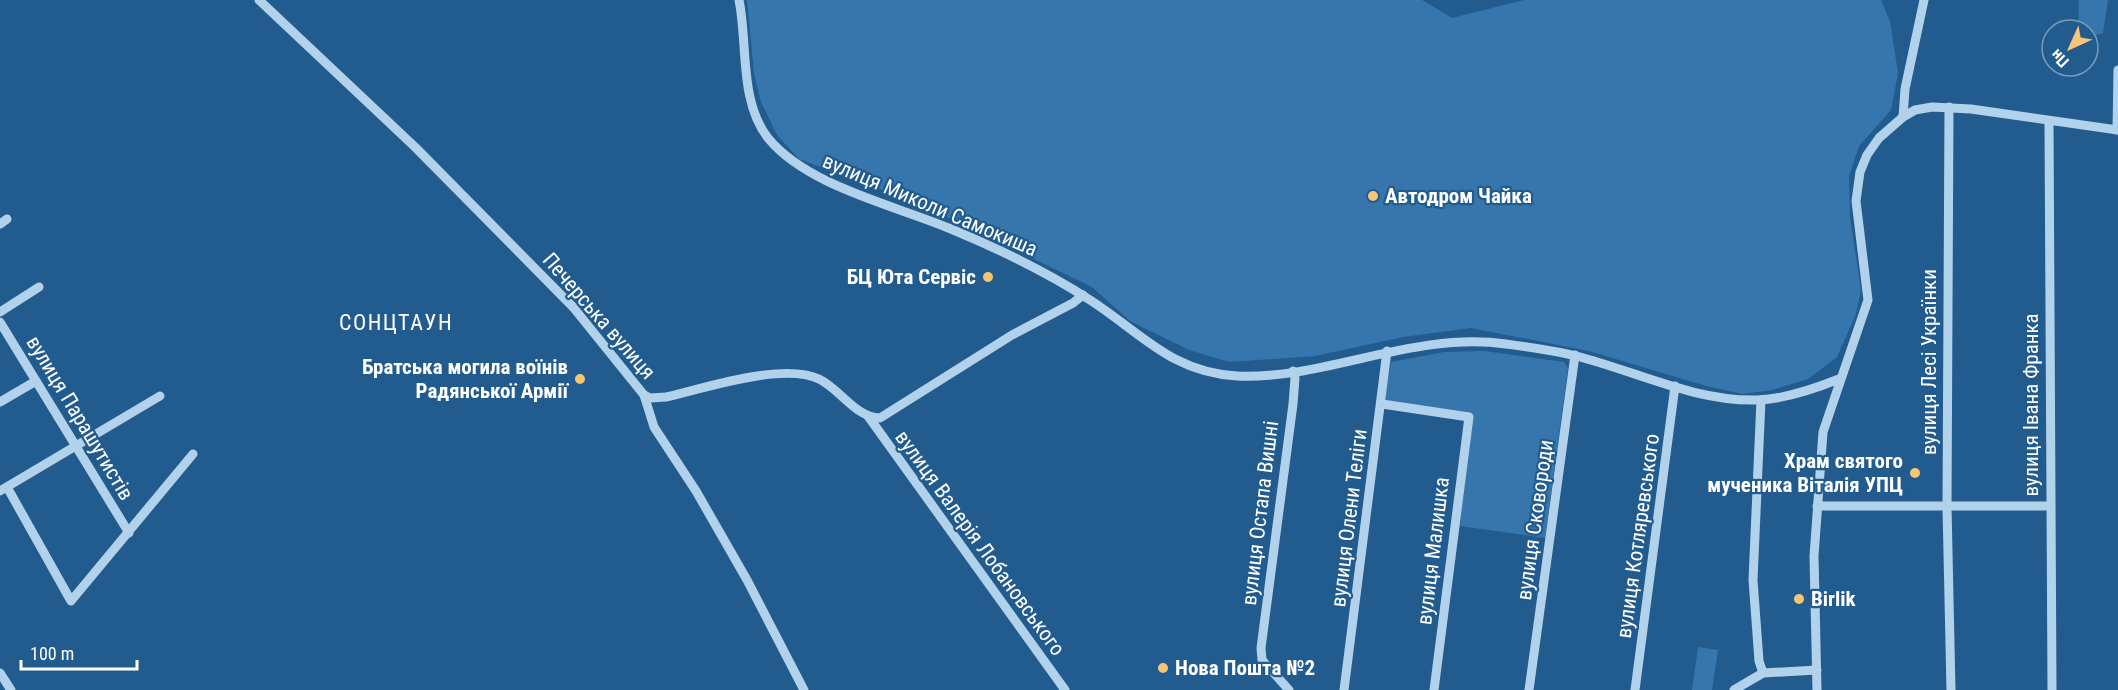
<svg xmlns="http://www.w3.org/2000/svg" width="2118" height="690" viewBox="0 0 2118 690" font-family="'Roboto Condensed',sans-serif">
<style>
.green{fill:#3676ac}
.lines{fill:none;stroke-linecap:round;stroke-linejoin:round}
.minor{stroke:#b2d2ec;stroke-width:9}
.poi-dot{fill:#f7c675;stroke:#225c8f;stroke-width:2}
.labels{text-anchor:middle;stroke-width:4.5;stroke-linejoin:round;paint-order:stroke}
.poi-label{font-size:21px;font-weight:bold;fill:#fff;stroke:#225c8f;text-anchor:start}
.street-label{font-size:21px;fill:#fff;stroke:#225c8f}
.neighbourhood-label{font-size:22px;letter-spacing:1.5px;fill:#fff;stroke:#225c8f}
</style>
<rect width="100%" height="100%" fill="#225c8f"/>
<g class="green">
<path d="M747,0H1422L1452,18L1524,0H1881L1890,21L1898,73L1891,110L1859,146L1849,176L1850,217L1861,290L1856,314L1837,357L1808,379L1772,390L1742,394L1706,386L1589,351L1471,328L1403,337L1315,356L1229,362L1189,350L1130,321L1092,287L920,204L799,159L777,135L761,102L754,73Z"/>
<path d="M2079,0H2108L2103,33L2089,37L2088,30H2078Z"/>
<path d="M1484,351L1564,362L1568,368L1545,538L1460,526L1472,414L1389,402L1385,398L1391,362L1444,352Z"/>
<path d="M1698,647L1718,650L1712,690H1692Z"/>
</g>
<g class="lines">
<g class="minor">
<path d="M259,0L415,147L573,307L644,395L654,427L696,491L747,580L804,690"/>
<path d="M739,0C748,44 739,101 768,138C807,186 894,205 951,229C999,249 1047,272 1090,300C1140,332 1172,373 1237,376C1325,380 1412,331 1506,344C1529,347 1553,350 1576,356C1636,371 1695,402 1758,400C1785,399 1814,389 1839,379"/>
<path d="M1949,107L1947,507L1951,690"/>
<path d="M1903,117L1905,89L1924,0"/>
<path d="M2049,121L2052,690"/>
<path d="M2117,130L2118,70"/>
<path d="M0,224L7,219"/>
<path d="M0,312L39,287"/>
<path d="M0,322L129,533"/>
<path d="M644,395L650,398L666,397C705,388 783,362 819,379C840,389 856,418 880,418L1012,335L1073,303L1083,295"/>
<path d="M1761,400L1753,580L1759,661L1763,673"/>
<path d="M0,402L36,381"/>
<path d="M1382,404L1469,417L1434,690"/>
<path d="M868,416L1065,690"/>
<path d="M7,487L71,601L193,454"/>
<path d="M0,491L160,396"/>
<path d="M1817,506H2049"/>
<path d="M0,673L11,690"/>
<path d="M1289,690L1262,660L1261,648L1293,404L1295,378L1293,371"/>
<path d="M1344,690L1387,351"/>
<path d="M1529,690L1575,355"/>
<path d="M1635,690L1675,386"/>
<path d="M1734,690L1763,673L1817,670"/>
<path d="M1817,690L1814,556L1823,432L1868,300L1856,201L1860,172L1867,155L1879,138L1903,117L1915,110L1932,107L1971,109L2118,130"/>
</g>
</g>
<g class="poi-dot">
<circle cx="1373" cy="196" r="6"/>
<circle cx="988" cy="277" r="6"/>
<circle cx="580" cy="379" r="6"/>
<circle cx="1915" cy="473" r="6"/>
<circle cx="1799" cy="599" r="6"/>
<circle cx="1163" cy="668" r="6"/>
</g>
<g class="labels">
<g class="poi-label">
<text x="1385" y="203">Автодром Чайка</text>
<text x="976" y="284" text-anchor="end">БЦ Юта Сервіс</text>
<text x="568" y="374" text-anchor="end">Братська могила воїнів<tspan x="568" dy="24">Радянської Армії</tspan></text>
<text x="1903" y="468" text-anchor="end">Храм святого<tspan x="1903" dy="24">мученика Віталія УПЦ</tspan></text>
<text x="1811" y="606">Birlik</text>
<text x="1175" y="675">Нова Пошта №2</text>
</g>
<g class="street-label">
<text transform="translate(930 205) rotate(23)" y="7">вулиця Миколи Самокиша</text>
<text transform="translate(599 316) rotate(49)" y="7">Печерська вулиця</text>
<text transform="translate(1929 362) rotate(-90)" y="7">вулиця Лесі Українки</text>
<text transform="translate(2031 405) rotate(-90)" y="7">вулиця Івана Франка</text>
<text transform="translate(80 418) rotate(59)" y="7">вулиця Парашутистів</text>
<text transform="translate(1260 513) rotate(-83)" y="7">вулиця Остапа Вишні</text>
<text transform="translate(1349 518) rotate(-83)" y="7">вулиця Олени Теліги</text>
<text transform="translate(1535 520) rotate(-82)" y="7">вулиця Сковороди</text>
<text transform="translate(1638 536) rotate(-82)" y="7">вулиця Котляревського</text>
<text transform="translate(980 543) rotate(54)" y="7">вулиця Валерія Лобановського</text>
<text transform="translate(1433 551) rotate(-83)" y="7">вулиця Малишка</text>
</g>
<g class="neighbourhood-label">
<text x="396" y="330">СОНЦТАУН</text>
</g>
</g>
<g transform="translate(2070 48) rotate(225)"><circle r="28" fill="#225c8f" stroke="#7a9dbc" stroke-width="1.5"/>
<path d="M0-4.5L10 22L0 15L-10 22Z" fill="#f7c675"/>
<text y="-9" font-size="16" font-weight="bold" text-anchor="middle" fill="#ffffff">Пн</text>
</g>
<path d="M21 660v9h116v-9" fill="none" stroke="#ffffff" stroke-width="3"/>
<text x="30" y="660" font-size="18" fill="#ffffff" stroke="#225c8f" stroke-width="4.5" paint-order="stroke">100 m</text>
</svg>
